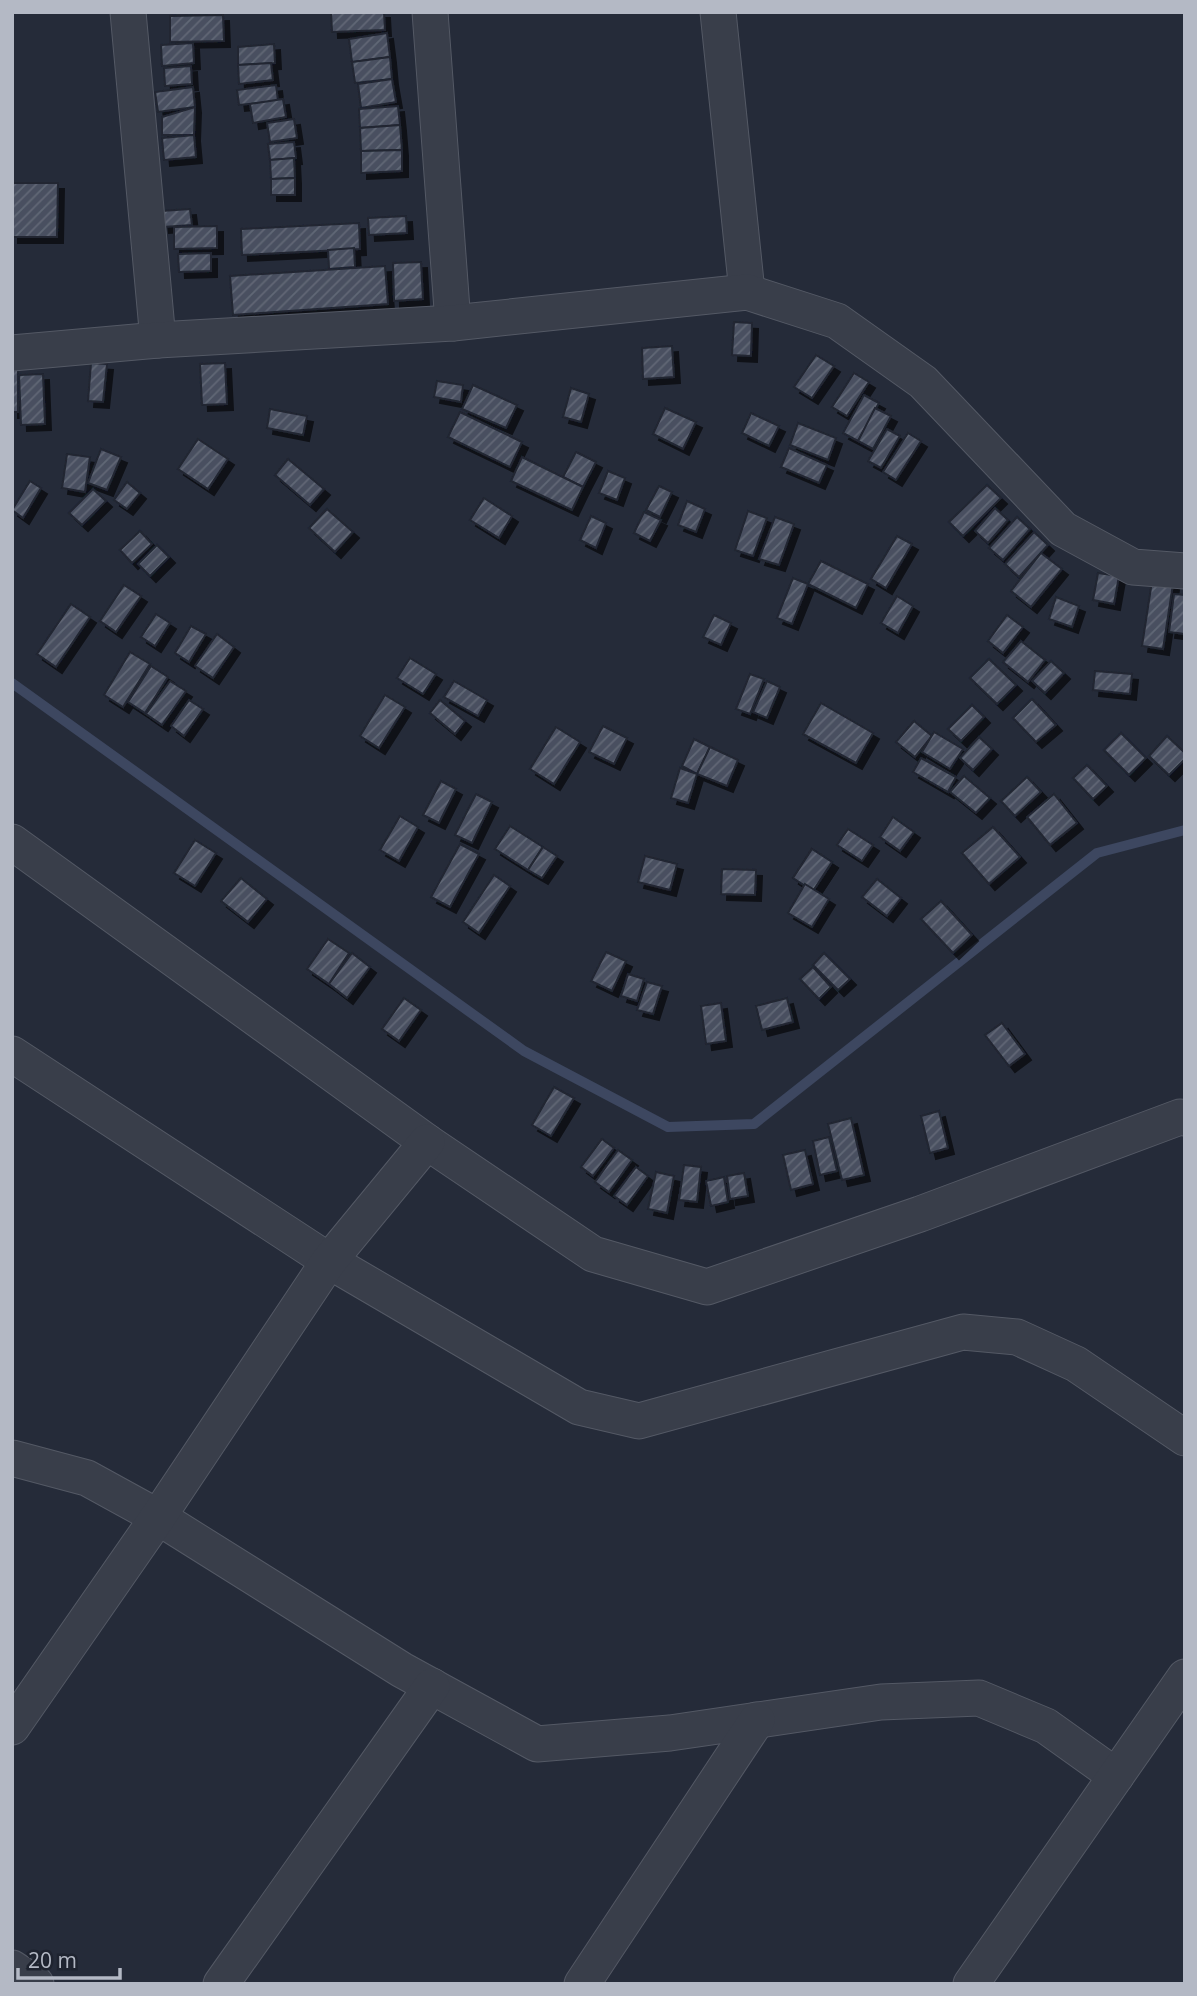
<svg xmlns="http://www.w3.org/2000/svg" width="1197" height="1996" viewBox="0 0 1197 1996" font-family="'Open Sans',sans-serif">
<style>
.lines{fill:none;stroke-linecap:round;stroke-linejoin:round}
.stream{stroke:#3d4760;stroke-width:10}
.building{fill:url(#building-hatch);stroke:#202531;stroke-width:2;filter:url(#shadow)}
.street-casing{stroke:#545965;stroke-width:37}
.street{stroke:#393e4a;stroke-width:35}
</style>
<defs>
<pattern id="building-hatch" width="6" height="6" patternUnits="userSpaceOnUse" patternTransform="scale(1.75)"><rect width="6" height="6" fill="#495060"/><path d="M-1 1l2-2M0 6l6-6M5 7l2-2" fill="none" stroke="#616775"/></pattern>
<filter id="shadow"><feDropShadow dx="6" dy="6" stdDeviation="0" flood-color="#0009"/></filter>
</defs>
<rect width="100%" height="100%" fill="#252b39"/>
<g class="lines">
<path class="stream" d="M12,683L524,1051L668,1127L754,1124L1097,853L1185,830"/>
</g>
<g class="building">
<path d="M331,12H384L385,30L332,32Z"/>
<path d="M223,15L224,41L170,42V16Z"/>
<path d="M387,33L390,57L352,62L349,39Z"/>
<path d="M193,43L194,63L162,66L161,45Z"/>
<path d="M274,44L275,63L238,65V47Z"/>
<path d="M390,57L392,79L355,83L352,62Z"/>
<path d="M271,63L273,80L239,84L238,65Z"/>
<path d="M191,66L192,84L165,86L164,68Z"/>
<path d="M392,79L396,102L361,108L358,84Z"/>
<path d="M276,85L278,101L239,105L237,90Z"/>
<path d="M193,87L195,107L158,112L155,92Z"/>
<path d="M283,99L286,117L253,123L250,104Z"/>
<path d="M398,106L400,125L360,128L359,109Z"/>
<path d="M195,107L194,135H162V117Z"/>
<path d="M294,119L297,138L270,142L267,123Z"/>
<path d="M400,125L402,150L361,151L360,128Z"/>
<path d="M194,135L196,157L164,160L162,138Z"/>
<path d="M294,142L296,158L270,160L268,144Z"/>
<path d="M402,150V171L361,173V151Z"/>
<path d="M294,158L295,178L271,179L270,160Z"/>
<path d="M295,178V195H271V179Z"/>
<path d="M12,183H58L57,237H12Z"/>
<path d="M190,209L192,225L163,227L161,211Z"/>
<path d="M406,216L407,233L369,235L368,218Z"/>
<path d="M359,223L360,249L242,255L241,229Z"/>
<path d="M217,226V248L174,249V227Z"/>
<path d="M354,248L355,267L329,269L328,250Z"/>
<path d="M211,253V271L179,272L178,254Z"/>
<path d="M421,262L423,299L394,301L393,263Z"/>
<path d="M385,266L388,304L233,315L230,276Z"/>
<path d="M734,322L752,323L751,356L732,355Z"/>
<path d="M672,346L674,377L643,379L642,348Z"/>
<path d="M816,355L834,366L812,398L794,387Z"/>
<path d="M91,363L107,364L103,402L88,401Z"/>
<path d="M225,363L227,404L202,405L200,364Z"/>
<rect x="12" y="370" width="6" height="42"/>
<path d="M854,373L869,382L847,416L832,407Z"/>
<path d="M43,374L45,424L21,425L19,375Z"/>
<path d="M437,381L463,385L461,402L434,397Z"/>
<path d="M473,385L517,405L506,428L462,409Z"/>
<path d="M571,388L589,394L581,422L563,417Z"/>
<path d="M864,395L879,403L858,441L843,433Z"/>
<path d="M665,408L696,422L683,449L653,434Z"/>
<path d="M875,408L891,416L873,449L858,441Z"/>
<path d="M270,409L307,416L303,435L267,428Z"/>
<path d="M460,412L522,442L510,467L448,437Z"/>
<path d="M751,413L779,426L769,446L742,433Z"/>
<path d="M798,423L836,438L828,460L790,445Z"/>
<path d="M887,429L900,436L881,468L868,461Z"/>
<path d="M908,433L921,441L896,480L883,472Z"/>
<path d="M198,439L228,459L208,489L178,469Z"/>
<path d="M789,448L827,465L819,483L781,467Z"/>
<path d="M101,449L121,457L107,490L88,483Z"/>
<path d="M576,452L596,462L583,487L563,477Z"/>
<path d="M67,454L90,457L85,492L62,488Z"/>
<path d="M522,457L583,487L572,510L511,481Z"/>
<path d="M288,459L324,489L310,505L275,475Z"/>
<path d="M608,471L625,478L617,500L599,493Z"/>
<path d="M30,481L41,488L23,518L12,510Z"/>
<path d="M127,482L140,493L127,509L114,500Z"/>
<path d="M987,485L1001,498L963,536L949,522Z"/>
<path d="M659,486L672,492L660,517L646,510Z"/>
<path d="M93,489L106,501L82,525L69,513Z"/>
<path d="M484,498L512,516L499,538L470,520Z"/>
<path d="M687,501L705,509L696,532L678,525Z"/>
<path d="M995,508L1008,520L988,543L975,531Z"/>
<path d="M327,509L353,532L335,552L309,528Z"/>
<path d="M748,511L767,518L753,556L735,550Z"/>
<path d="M644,512L661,520L650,541L634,533Z"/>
<path d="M591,516L606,523L596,548L580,540Z"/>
<path d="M775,517L794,524L779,565L759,559Z"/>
<path d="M1017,517L1030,529L1003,560L989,548Z"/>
<path d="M140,531L152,544L132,563L120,550Z"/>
<path d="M1034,532L1048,545L1019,577L1005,564Z"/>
<path d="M897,536L912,544L886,588L871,579Z"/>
<path d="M157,545L169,557L150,576L138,564Z"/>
<path d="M1041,553L1062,569L1031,607L1011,591Z"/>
<path d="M821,561L868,584L856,608L808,584Z"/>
<path d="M1098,573L1119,576L1114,604L1093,600Z"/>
<path d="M793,578L808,584L792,624L777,618Z"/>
<path d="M1152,581L1173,584L1163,649L1142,646Z"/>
<path d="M124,585L141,596L116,632L100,621Z"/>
<path d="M1174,594L1185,595V634L1169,632Z"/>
<path d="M897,596L913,606L898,633L881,623Z"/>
<path d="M1056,597L1079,606L1072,627L1049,619Z"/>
<path d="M71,604L90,617L56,667L37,654Z"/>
<path d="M156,614L170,623L155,646L141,637Z"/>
<path d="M714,615L731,623L721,645L703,637Z"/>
<path d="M1007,615L1023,627L1003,653L988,641Z"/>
<path d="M191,626L206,634L189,662L175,653Z"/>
<path d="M217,634L234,647L213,678L195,666Z"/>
<path d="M1021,641L1045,660L1028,682L1003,662Z"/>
<path d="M130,652L150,664L123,707L104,695Z"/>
<path d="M410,658L436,674L423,694L397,678Z"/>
<path d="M989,659L1016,685L997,704L970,678Z"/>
<path d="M1051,661L1064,673L1045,693L1032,681Z"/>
<path d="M151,666L168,677L145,713L128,702Z"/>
<path d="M1095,671L1132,674L1130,694L1093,690Z"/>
<path d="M750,674L764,679L750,714L736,709Z"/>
<path d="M170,681L186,691L162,725L146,714Z"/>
<path d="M454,681L487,700L478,716L444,697Z"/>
<path d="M767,681L780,687L767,718L753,712Z"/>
<path d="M385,695L405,707L379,748L360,736Z"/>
<path d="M1032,699L1056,725L1036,742L1013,718Z"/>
<path d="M189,700L203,709L184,736L171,726Z"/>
<path d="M440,700L465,721L455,734L430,713Z"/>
<path d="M821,703L873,733L856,763L803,734Z"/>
<path d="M972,705L984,717L961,741L948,729Z"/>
<path d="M914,721L932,736L915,757L896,742Z"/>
<path d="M603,726L627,738L614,764L589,752Z"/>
<path d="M556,727L580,742L554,784L530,769Z"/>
<path d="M934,732L963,749L950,769L922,752Z"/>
<path d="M1121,733L1146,758L1129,775L1104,750Z"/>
<path d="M1167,736L1185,753V759L1169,775L1149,756Z"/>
<path d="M979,737L992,749L973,770L960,758Z"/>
<path d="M694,739L710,747L697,774L682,766Z"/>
<path d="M710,747L738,760L727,786L697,774Z"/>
<path d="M921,758L956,777L948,792L913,772Z"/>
<path d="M1087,765L1107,786L1093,799L1073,778Z"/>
<path d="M680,768L697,774L688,803L671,798Z"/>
<path d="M964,776L990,798L976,813L950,792Z"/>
<path d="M1027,777L1041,792L1015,816L1001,801Z"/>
<path d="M441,781L456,789L439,823L423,815Z"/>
<path d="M476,794L492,802L472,843L455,835Z"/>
<path d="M1054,794L1077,823L1050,845L1027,817Z"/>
<path d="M400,816L418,827L399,861L380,850Z"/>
<path d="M893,817L914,832L900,851L880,837Z"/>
<path d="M510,826L543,847L528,870L495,849Z"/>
<path d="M993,827L1020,857L989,884L962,853Z"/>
<path d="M848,829L873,845L862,861L837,845Z"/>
<path d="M195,840L216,853L195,886L174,873Z"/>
<path d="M460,844L479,854L450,907L431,897Z"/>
<path d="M543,847L557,856L542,878L528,870Z"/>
<path d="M812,849L832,862L813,891L793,878Z"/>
<path d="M812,849L832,862L813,891L793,878Z"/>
<path d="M645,856L677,864L670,890L638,882Z"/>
<path d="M722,869L756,870L755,895L721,894Z"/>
<path d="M494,875L510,886L479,933L463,922Z"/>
<path d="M241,878L267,899L248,922L221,901Z"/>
<path d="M877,879L901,898L887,916L862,897Z"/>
<path d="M805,884L829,899L812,927L788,913Z"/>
<path d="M941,901L972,935L953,953L921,919Z"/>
<path d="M328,939L349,953L329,984L307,969Z"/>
<path d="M606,952L626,961L612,991L591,981Z"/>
<path d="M352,953L370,967L347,998L329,984Z"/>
<path d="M824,953L850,979L838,990L813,965Z"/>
<path d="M813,967L831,987L819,999L800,979Z"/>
<path d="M628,974L644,979L637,1001L621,996Z"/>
<path d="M647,982L662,986L653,1014L637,1010Z"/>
<path d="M404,998L421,1010L399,1041L382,1029Z"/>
<path d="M787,998L793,1022L762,1030L756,1006Z"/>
<path d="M721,1003L726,1041L706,1044L701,1006Z"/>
<path d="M1002,1023L1025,1054L1009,1066L985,1035Z"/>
<path d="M554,1087L574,1098L551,1136L532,1125Z"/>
<path d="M939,1111L948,1148L930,1153L921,1116Z"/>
<path d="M851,1118L864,1175L842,1180L828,1124Z"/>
<path d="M829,1137L837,1171L820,1175L813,1141Z"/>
<path d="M602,1139L614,1148L593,1176L581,1167Z"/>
<path d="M618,1150L632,1160L609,1192L595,1182Z"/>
<path d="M805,1150L813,1184L791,1190L783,1155Z"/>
<path d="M684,1165L701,1167L697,1202L679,1200Z"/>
<path d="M636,1167L648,1176L627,1205L614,1196Z"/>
<path d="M656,1172L674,1176L667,1213L648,1209Z"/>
<path d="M744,1173L748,1196L730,1199L727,1176Z"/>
<path d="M724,1177L728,1202L711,1206L706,1181Z"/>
</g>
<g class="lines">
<g class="street-casing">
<g id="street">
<path d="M128,12L158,340"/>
<path d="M430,12L453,323"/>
<path d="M718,12L747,292"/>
<path d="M12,353L158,340L453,323L747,292L837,321L923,382L1063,529L1133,567L1185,571"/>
<path d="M12,842L427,1142L593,1254L707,1287L920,1214L1180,1117L1185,1118"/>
<path d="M12,1054L329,1261L579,1407L639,1421L963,1332L1017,1337L1076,1364L1185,1438"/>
<path d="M12,1458L87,1478L158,1517L402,1670L537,1744L670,1733L881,1702L979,1698L1046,1726L1116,1776"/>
<path d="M12,1727L158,1517L329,1261L427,1142"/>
<path d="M12,1968L36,1984"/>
<path d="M221,1984L432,1686"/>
<path d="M582,1984L757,1720"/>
<path d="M971,1984L1185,1677"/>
</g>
</g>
<use href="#street" class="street"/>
</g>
<rect width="1197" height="1996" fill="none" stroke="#b4b9c5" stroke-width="28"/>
<path d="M18 1968v10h102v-10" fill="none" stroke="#b4b9c5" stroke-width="3.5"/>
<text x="28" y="1968" font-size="21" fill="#b4b9c5" stroke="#1e232f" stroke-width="5" paint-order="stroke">20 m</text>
</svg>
